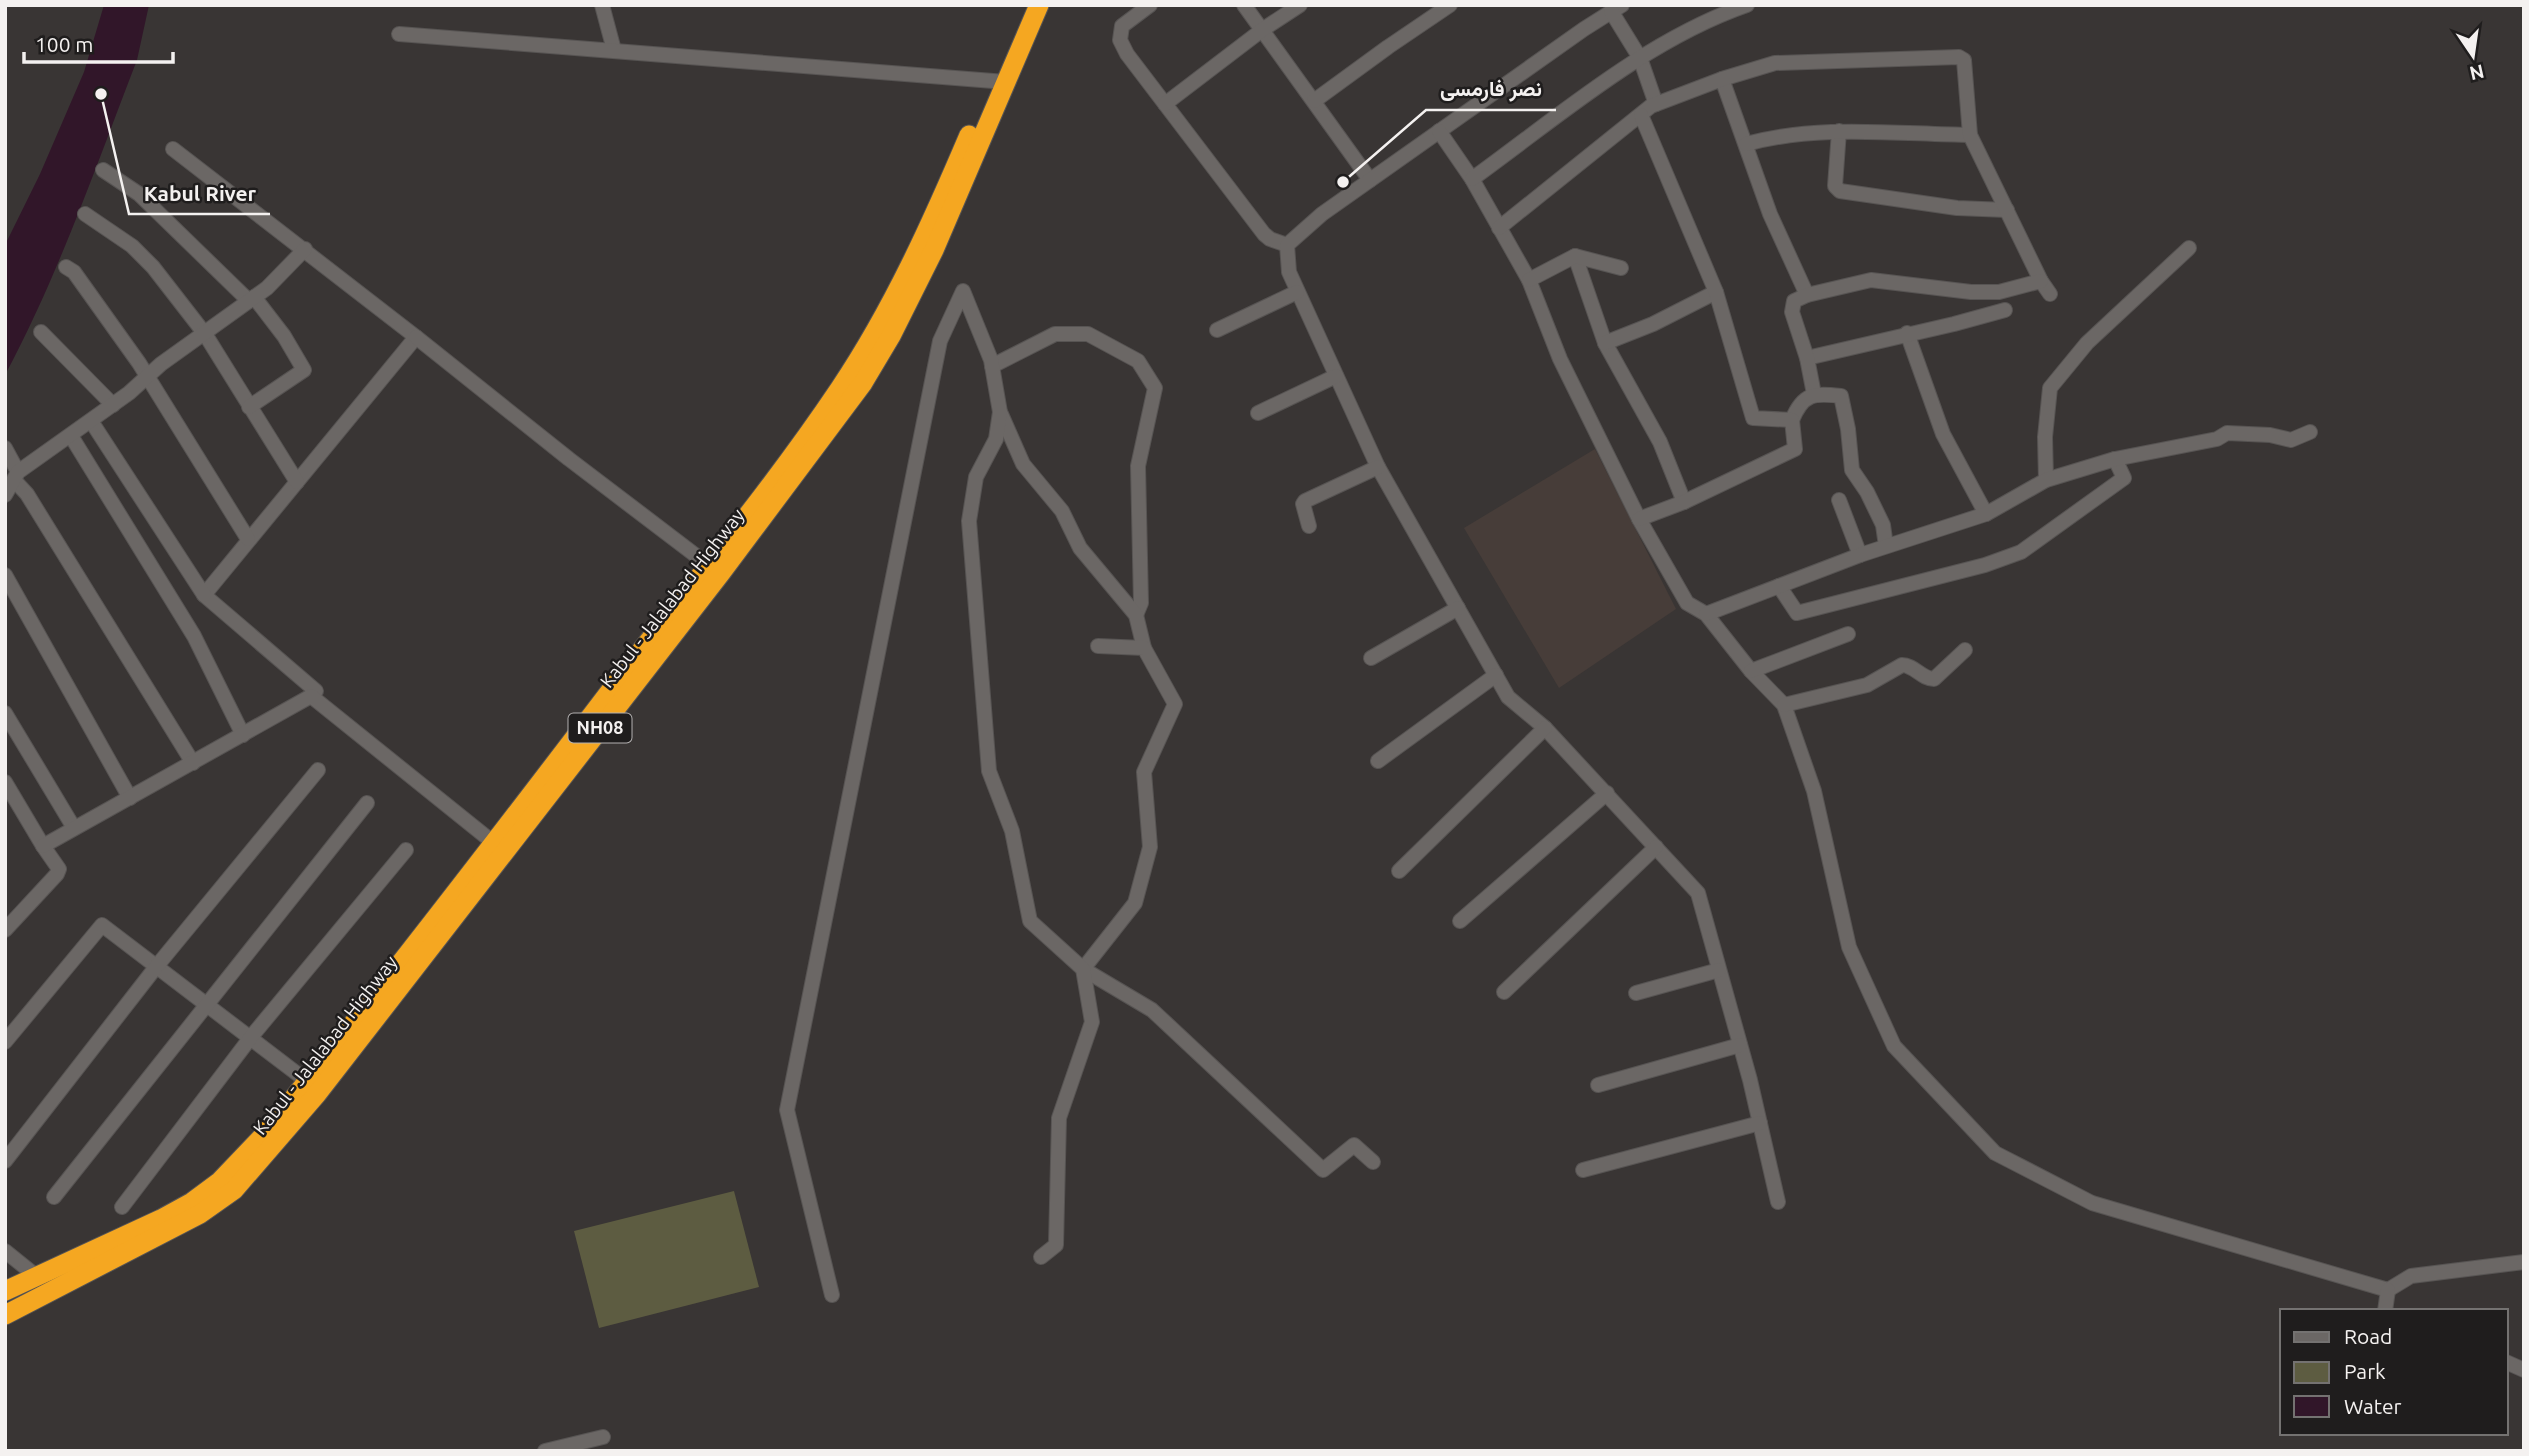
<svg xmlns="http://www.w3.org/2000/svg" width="2529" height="1456" viewBox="0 0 2529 1456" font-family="Ubuntu,Vazirmatn,sans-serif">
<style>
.built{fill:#473d39}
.green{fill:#5d5c41}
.water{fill:#311629}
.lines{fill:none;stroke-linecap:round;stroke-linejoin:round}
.minor-casing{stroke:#575453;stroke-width:16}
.highway-casing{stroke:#575453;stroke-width:21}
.minor{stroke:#6b6765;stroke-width:14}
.highway{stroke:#f5a721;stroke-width:19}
.labels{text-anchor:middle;stroke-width:5;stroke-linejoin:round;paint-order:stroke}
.shield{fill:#1f1d1d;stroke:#b4b1b1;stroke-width:2}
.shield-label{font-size:18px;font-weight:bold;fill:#f4f1f0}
.street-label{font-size:19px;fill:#f4f1f0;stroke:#1f1d1d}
.leader{fill:none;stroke:#f4f1f0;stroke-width:2.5}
.callout-dot{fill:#f4f1f0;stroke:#1f1d1d;stroke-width:2.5}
.callout-label{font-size:21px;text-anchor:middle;font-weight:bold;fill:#f4f1f0;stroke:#1f1d1d;stroke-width:5;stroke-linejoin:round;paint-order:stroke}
</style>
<rect width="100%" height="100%" fill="#393534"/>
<path class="built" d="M1595,449L1676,609L1559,688L1464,528Z"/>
<path class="green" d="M734,1191L759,1287L599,1328L574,1231Z"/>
<path class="water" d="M104,5H149L137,60C96,166 59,274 5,375V245L40,174L84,72Z"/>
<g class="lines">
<g class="minor-casing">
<g id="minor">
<path d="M602,5L614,50"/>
<path d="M1150,5L1122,26L1120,40L1127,54L1264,234L1270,239L1287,245"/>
<path d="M1244,5L1370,180"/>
<path d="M1622,5L1584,29L1322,214L1287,245L1289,272L1378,467L1508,697L1545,728L1698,893L1750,1080L1778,1202"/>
<path d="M1611,11L1640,58L1656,104"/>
<path d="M399,34L1006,82"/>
<path d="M1722,79L1770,214L1807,295"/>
<path d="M1314,101L1388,47L1450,5"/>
<path d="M1165,104L1262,30L1300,5"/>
<path d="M1439,131L1472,179L1529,280L1560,359L1639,519L1687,603L1706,614L1751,671L1784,705L1814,791L1849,947L1894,1046L1995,1153L2092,1203L2388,1290L2411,1276L2524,1262"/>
<path d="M1839,131L1835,186L1840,191L1957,208L2007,210"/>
<path d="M1746,144C1818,124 1896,134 1970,135"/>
<path d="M173,149L416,337L204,595L316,691L311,696"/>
<path d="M103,170L139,194L249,301"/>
<path d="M1472,179C1558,117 1646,40 1747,5"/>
<path d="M85,214L132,246L153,267L205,334L297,482"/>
<path d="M1499,228L1651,106L1722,79L1775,63L1959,57L1964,60L1970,135L2041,281L2050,294"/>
<path d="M1575,256L1605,343L1660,442L1684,502"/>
<path d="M66,267L74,272L139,363L248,539"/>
<path d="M1529,280L1575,256L1621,268"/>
<path d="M1217,330L1297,292"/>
<path d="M41,332L113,405"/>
<path d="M1907,333L1943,434L1986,514"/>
<path d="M416,337L569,459L707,564"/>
<path d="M1605,343L1653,324L1716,292"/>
<path d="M1807,358L1954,324L2005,310"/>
<path d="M992,366L1055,334H1088L1138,361L1155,388L1138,466L1141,603L1136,615"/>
<path d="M1814,394L1807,358L1792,312L1794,301L1807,295L1871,280L1971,292H1999L2041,281"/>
<path d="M249,407L304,370L284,336L254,297"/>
<path d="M1258,413L1336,376"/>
<path d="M1001,414L1023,464L1062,511L1080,548L1136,615L1144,648"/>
<path d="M1792,420C1803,393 1814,393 1841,396L1848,429L1852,470L1867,492L1883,525L1886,546"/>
<path d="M91,421L204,595"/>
<path d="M71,436L194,636L243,735"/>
<path d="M5,448L18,472"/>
<path d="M14,480L27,494L193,763"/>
<path d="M2046,480L2045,437L2050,388L2087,343L2189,248"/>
<path d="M5,495L18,472L129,393L161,364L267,288L305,249"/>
<path d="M1839,500L1860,555"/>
<path d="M1639,519L1684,502L1795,449L1792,420L1753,418L1716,292L1641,115"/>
<path d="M1309,526L1303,504L1305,501L1378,467"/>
<path d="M5,575L130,798"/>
<path d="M1779,586L1797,613L1985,565L2021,552L2124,478L2115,459"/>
<path d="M1706,614L1860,555L1986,514L2046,480L2115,459L2217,439L2227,433L2270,435L2291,440L2310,432"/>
<path d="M1098,646L1144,648L1175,704L1144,772L1150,847L1135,903L1083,969L1152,1010L1323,1170L1354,1145L1373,1162"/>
<path d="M1371,658L1458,608"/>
<path d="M1751,671L1848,634"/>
<path d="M1784,705L1867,685L1902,665C1914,665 1922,679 1934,679L1965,650"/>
<path d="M5,713L74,828"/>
<path d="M1378,761L1496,675"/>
<path d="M5,782L43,846L59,869L57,874L5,930"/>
<path d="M43,846L311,696L500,848"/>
<path d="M1399,871L1545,728"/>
<path d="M1460,921L1607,793"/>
<path d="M1504,992L1656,847"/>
<path d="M1636,993L1719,970"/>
<path d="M5,1042L102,925L308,1082"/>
<path d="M1598,1085L1740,1045"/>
<path d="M5,1161L156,967L318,770"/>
<path d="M1583,1170L1760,1123"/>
<path d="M54,1197L367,803"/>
<path d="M122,1207L251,1037L406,850"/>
<path d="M5,1251L36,1276"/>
<path d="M832,1295L787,1110L940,341L963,291L991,360L1000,412L996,439L976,477L969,521L989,771L1012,831L1030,921L1083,969L1092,1022L1059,1118L1056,1245L1041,1257"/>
<path d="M2385,1311L2388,1290"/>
<path d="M2506,1362L2524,1370"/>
<path d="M545,1451L603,1437"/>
</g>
</g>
<g class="highway-casing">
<g id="highway">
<path d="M5,1291L161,1219L192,1202L219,1182L263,1136C385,986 503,832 620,678C694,582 773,488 840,388C893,309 932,222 969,135"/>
<path d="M5,1315L200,1214L234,1190L317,1094L721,573L863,383L891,336L934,250L1039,5"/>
</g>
</g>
<use href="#minor" class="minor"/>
<use href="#highway" class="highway"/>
</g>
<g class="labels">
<rect class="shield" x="568.5" y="713.5" width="63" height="29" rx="5"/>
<g class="shield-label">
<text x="600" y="734">NH08</text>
</g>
<g class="street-label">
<text transform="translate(672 598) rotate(-52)" y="7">Kabul - Jalalabad Highway</text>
<text transform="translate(325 1045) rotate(-52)" y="7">Kabul - Jalalabad Highway</text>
</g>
</g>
<path class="leader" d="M1343 182L1426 110H1556M101 94L129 214H270"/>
<g class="callout-dot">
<circle cx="1343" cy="182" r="7"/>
<circle cx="101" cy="94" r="7"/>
</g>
<g class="callout-label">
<text x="1491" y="96">نصر فارمسی</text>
<text x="200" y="201">Kabul River</text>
</g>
<rect width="2529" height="1456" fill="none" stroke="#f4f1f0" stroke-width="14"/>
<rect x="2280" y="1309" width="228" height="126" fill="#1f1d1d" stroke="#747271" stroke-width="2"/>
<rect x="2294" y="1332" width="35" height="10" fill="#6b6765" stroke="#747271" stroke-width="2"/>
<text x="2344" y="1344" font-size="21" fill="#f4f1f0">Road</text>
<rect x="2294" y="1362" width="35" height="21" fill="#5d5c41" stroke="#747271" stroke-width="2"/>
<text x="2344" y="1379" font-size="21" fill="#f4f1f0">Park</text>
<rect x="2294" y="1396" width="35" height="21" fill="#311629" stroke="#747271" stroke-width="2"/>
<text x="2344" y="1414" font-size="21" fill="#f4f1f0">Water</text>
<g transform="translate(2473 56) rotate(167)" stroke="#1f1d1d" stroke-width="5" paint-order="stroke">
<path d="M0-5L12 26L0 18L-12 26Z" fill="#f4f1f0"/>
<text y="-10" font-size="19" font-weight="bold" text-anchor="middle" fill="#f4f1f0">N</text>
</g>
<path d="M24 52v10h149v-10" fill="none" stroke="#f4f1f0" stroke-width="3.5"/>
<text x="35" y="52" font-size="21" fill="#f4f1f0" stroke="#1f1d1d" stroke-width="5" paint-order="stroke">100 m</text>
</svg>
